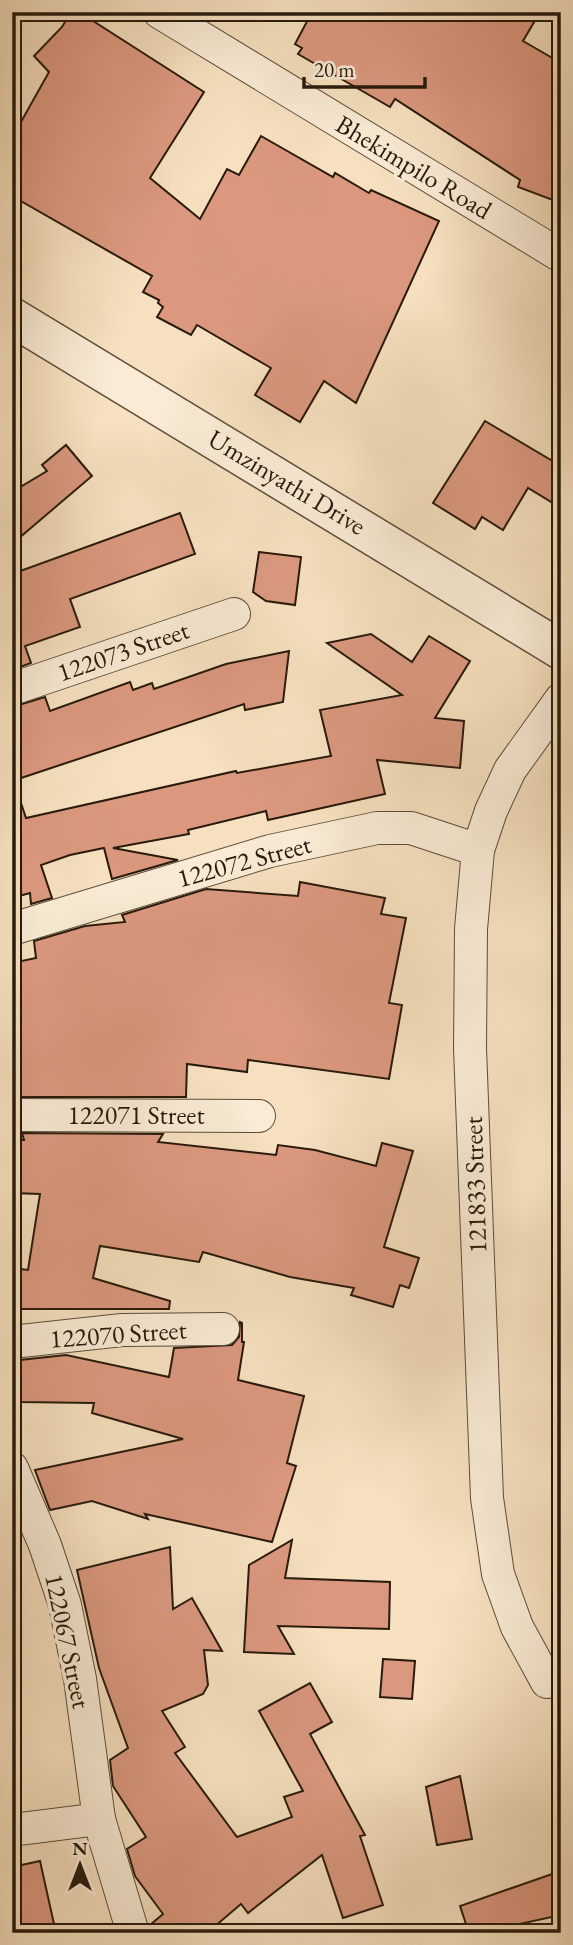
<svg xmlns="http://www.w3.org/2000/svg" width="573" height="1945" viewBox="0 0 573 1945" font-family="'EB Garamond',serif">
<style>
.building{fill:#db987f;stroke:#281a0c;stroke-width:2}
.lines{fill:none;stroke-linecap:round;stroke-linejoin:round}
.minor-casing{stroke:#5c4c39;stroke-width:34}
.tertiary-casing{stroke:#5c4c39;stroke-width:41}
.minor{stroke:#f9ebd5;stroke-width:32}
.tertiary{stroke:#f9ebd5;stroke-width:38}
.labels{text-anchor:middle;stroke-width:7;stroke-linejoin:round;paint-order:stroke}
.street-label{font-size:26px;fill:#281a0c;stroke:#f9ebd5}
</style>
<rect width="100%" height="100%" fill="#f6e0bf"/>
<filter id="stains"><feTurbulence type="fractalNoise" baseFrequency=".00286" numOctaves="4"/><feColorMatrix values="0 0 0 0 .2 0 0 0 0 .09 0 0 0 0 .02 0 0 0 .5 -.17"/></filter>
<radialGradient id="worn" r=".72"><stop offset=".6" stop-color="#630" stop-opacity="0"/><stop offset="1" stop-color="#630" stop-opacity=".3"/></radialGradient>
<g class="building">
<path d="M71,12H79L204,92L150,178L200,219L227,169L239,175L261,136L333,177L335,173L369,193L371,190L439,221L356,403L324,381L300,422L255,395L271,368L197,325L191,335L157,317L163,307L158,303L159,300L143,292L152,276L12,196V138L49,72L34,56L62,27Z"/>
<path d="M312,12H540L523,41L561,63V203L518,187L520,180L395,99L390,107L298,54L302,48L295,44Z"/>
<path d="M485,421L561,466V508L528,488L503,530L482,517L475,529L433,503Z"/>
<path d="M66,445L92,476L12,544V492L47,471L42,465Z"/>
<path d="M180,513L195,554L70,599L80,627L25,646L31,663L12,670V574Z"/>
<path d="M259,552L301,557L295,605L266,601L253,592Z"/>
<path d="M371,634L412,662L429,636L470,661L435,718L464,721L460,768L377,760L385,794L268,820L266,811L188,830L189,834L113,848L178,860L112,879L104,848L70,855L41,865L52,898L31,904L30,893L12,898V798L19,797L26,818L236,771L237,773L331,756L320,710L402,695L327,643Z"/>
<path d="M289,651L283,702L245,710L244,704L12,781V707L45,697L50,711L130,682L133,690L152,683L154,689L226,664Z"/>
<path d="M300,882L385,898L381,914L406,918L389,1003L402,1005L389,1079L248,1060L247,1072L187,1064L186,1097H15L12,963L36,958L34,941L85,926L125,922L122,915L206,889L298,896Z"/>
<path d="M22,1133L163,1134L158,1142L276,1155L278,1145L315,1150L376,1166L382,1143L413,1151L384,1247L419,1258L409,1288L400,1285L393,1307L351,1295L354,1288L290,1277L203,1252L199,1262L100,1246L93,1278L170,1301L169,1309H12V1268L28,1270L40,1194L12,1193V1140H24Z"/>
<path d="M240,1322L242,1323V1342H244L238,1380L304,1396L287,1463L296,1466L272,1542L145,1514L148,1519L92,1501L50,1510L35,1470L183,1439L92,1413L94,1403L20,1402V1360L66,1355L169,1377L174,1348L232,1345L239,1337Z"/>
<path d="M292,1540L285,1578L390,1582L389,1629L278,1626L294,1654L244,1652L249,1565Z"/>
<path d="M170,1547L173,1609L192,1598L222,1651L204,1650L208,1685L203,1694L162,1711L185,1747L175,1753L237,1837L292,1817L284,1797L303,1791L259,1711L310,1683L332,1722L310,1734L365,1835L360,1836L383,1905L343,1918L322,1855L248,1913L241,1904L207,1933H151L150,1925L163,1914L135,1876L127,1849L146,1837L113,1786L110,1760L128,1748L99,1668L77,1570Z"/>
<path d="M383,1659L415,1661L412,1699L380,1697Z"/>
<path d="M460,1776L472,1839L437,1845L426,1787Z"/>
<path d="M40,1861L56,1933H12V1867Z"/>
<path d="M561,1871V1915L501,1928L503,1933H469L460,1906Z"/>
</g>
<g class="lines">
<g class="minor-casing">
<g id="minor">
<path d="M159,12L561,256"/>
<path d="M12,689L234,614"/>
<path d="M12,929L270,851L377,828H411L478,850"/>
<path d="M12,1115L259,1116"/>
<path d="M12,1342L122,1330L223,1329"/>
<path d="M12,1468L45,1545L65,1605L80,1679L99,1819L133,1933"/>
<path d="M547,1682L517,1627L498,1574L487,1498L470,1048L471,929L478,850L491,811L510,770L561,699"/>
<path d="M12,1830L99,1819"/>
</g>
</g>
<g class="tertiary-casing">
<path id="tertiary" d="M12,317L561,650"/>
</g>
<use href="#minor" class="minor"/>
<use href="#tertiary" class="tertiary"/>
</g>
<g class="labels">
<g class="street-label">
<text transform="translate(414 167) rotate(31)" y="9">Bhekimpilo Road</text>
<text transform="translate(287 482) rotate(31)" y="9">Umzinyathi Drive</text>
<text transform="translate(123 651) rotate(-19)" y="9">122073 Street</text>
<text transform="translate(244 861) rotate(-15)" y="9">122072 Street</text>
<text x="136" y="1124">122071 Street</text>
<text transform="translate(475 1185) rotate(-92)" y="9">121833 Street</text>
<text transform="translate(118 1334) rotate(-4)" y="9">122070 Street</text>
<text transform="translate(68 1641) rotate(78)" y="9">122067 Street</text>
</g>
</g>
<rect width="573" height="1945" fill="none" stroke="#f6e0bf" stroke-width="42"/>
<rect x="14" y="14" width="545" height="1917" fill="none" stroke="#281a0c" stroke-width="3.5"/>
<rect x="21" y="21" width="531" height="1903" fill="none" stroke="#281a0c" stroke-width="2"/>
<g transform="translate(80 1865)" stroke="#f9ebd5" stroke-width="5" paint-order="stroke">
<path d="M0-5L12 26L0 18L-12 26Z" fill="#281a0c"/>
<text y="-10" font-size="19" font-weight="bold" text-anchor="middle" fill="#281a0c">N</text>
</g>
<path d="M304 77v10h121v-10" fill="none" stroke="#281a0c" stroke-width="3.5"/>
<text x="314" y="77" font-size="21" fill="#281a0c" stroke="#f9ebd5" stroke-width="5" paint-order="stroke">20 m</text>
<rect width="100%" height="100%" filter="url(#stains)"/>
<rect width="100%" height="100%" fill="url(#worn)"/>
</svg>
